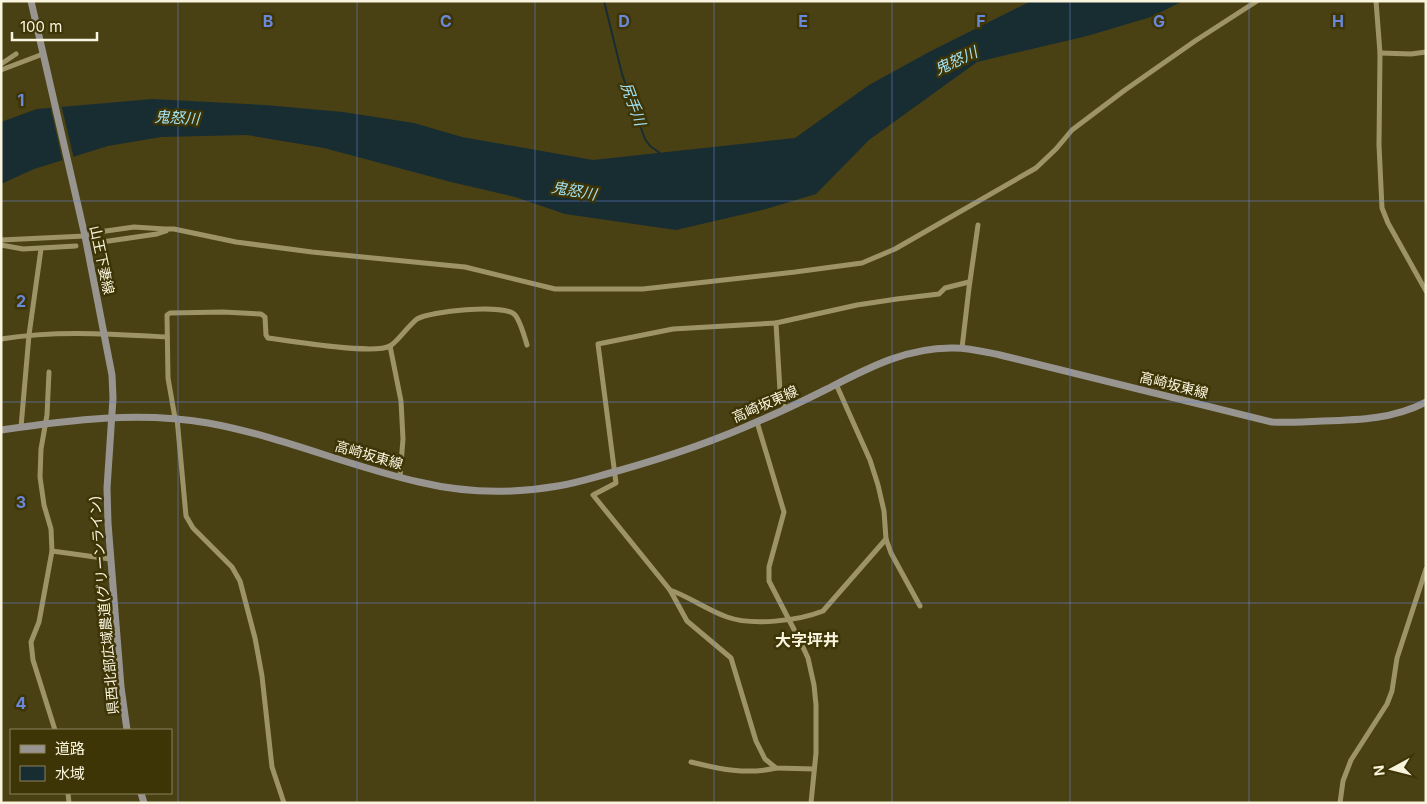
<svg xmlns="http://www.w3.org/2000/svg" width="1427" height="804" viewBox="0 0 1427 804" font-family="Inter,'Noto Sans JP',sans-serif">
<style>
.water{fill:#182d32}
.pier{fill:#494014}
.lines{fill:none;stroke-linecap:round;stroke-linejoin:round}
.stream{stroke:#182d32;stroke-width:2}
.street{stroke:#9d9367;stroke-width:5}
.secondary{stroke:#989590;stroke-width:7}
.grid{fill:none;stroke:#6a88da;stroke-width:1;stroke-opacity:0.55}
.labels{text-anchor:middle;stroke-width:5;stroke-linejoin:round;paint-order:stroke}
.street-label{font-size:14px;fill:#f9f4dd;stroke:#3e3507}
.water-label{font-size:15px;font-style:italic;fill:#a3e2f4;stroke:#3e3507}
.quarter-label{font-size:16px;font-weight:bold;fill:#f9f4dd;stroke:#3e3507}
.grid-label{font-size:16px;text-anchor:middle;font-weight:bold;fill:#6a88da;stroke:#3e3507;stroke-width:5;stroke-linejoin:round;paint-order:stroke}
</style>
<rect width="100%" height="100%" fill="#494014"/>
<path class="water" d="M1031,1H1183L1151,17L1087,36L977,62L869,140L816,194L766,209L676,230L565,214L515,197L451,182L324,148L247,135L161,137L108,146L34,169L1,184V122L37,109L153,99L265,105L343,112L414,123L462,137L593,160L795,138L869,85L929,52Z"/>
<path class="pier" d="M61,104L74,159L63,163L50,105Z"/>
<g class="lines">
<path class="stream" d="M604,1L622,74L632,103L645,139L650,146L660,153"/>
<g class="street">
<path d="M1376,1L1380,53L1379,145L1382,208L1388,223L1426,291"/>
<path d="M1380,53L1411,54L1426,52"/>
<path d="M1,64L16,54"/>
<path d="M1,70L43,54"/>
<path d="M1,240L85,236L99,232L134,227L165,229H174L236,242L312,252L465,267L555,289H643L795,272L862,263L895,249L1036,168L1056,149L1072,130L1125,90L1195,41L1257,1"/>
<path d="M95,243L157,234L166,231"/>
<path d="M1,245L23,249L76,246"/>
<path d="M776,323L857,305L897,299L939,294L945,288L969,282"/>
<path d="M1,339C56,330 112,334 167,337"/>
<path d="M390,346L401,401L403,439L400,477"/>
<path d="M962,348L969,288L978,225"/>
<path d="M49,372L47,415L41,449L40,477L44,505L51,529L52,551L110,559"/>
<path d="M836,384L870,460L878,485L884,511L886,539L891,553L920,606"/>
<path d="M785,410L780,391L776,323L673,329L598,344L616,483L593,495L670,590C690,597 707,610 727,617C752,626 798,621 823,611L886,539"/>
<path d="M175,418L168,378L167,315L170,313L223,312L261,314L265,317L266,335L268,338C290,341 374,355 390,346C397,342 408,326 417,319C430,311 502,304 514,314C519,318 525,338 527,345"/>
<path d="M177,418L186,516L193,528L232,567L240,581L255,638L262,676L272,767L284,803"/>
<path d="M757,422L784,512L769,567V581L802,645L808,658L814,685L816,705V753L811,803"/>
<path d="M21,427L29,335L41,249"/>
<path d="M52,551L39,622L31,642L33,660L55,730"/>
<path d="M670,590L687,621L731,658L756,741L765,759L776,768L814,769"/>
<path d="M691,762C719,769 747,775 776,768"/>
<path d="M68,793L69,803"/>
<path d="M1340,803L1343,781L1351,760L1387,704L1392,691L1397,658L1426,569"/>
</g>
<g class="secondary">
<path d="M31,1L85,236L112,375L113,398L107,488L108,523L121,687L127,730"/>
<path d="M1,430C70,420 139,411 208,423C280,436 348,466 419,482C465,493 512,494 558,486C577,483 595,477 614,472C664,458 713,442 761,420C783,411 805,400 827,389C868,368 907,347 954,348C970,348 985,352 1000,355L1272,422C1289,423 1306,422 1323,421C1359,420 1393,419 1426,402"/>
<path d="M141,793L144,803"/>
</g>
</g>
<path class="grid" d="M178,1V803M357,1V803M535,1V803M714,1V803M892,1V803M1070,1V803M1249,1V803M1,201H1426M1,402H1426M1,603H1426"/>
<g class="labels">
<g class="street-label">
<text transform="translate(102 260) rotate(78)" y="5">山王下妻線</text>
<text transform="translate(1174 385) rotate(14)" y="5">高崎坂東線</text>
<text transform="translate(765 404) rotate(-24)" y="5">高崎坂東線</text>
<text transform="translate(369 455) rotate(16)" y="5">高崎坂東線</text>
<text transform="translate(104 605) rotate(-95)" y="5">県西北部広域農道(グリーンライン)</text>
</g>
<g class="water-label">
<text transform="translate(956 61) rotate(-25)" y="5">鬼怒川</text>
<text transform="translate(633 104) rotate(70)" y="5">尻手川</text>
<text transform="translate(177 118) rotate(3)" y="5">鬼怒川</text>
<text transform="translate(574 191) rotate(10)" y="5">鬼怒川</text>
</g>
<g class="quarter-label">
<text x="807" y="646">大字坪井</text>
</g>
</g>
<g class="grid-label">
<text x="268" y="27">B</text>
<text x="446" y="27">C</text>
<text x="624" y="27">D</text>
<text x="803" y="27">E</text>
<text x="981" y="27">F</text>
<text x="1159" y="27">G</text>
<text x="1338" y="27">H</text>
<text x="21" y="106">1</text>
<text x="21" y="307">2</text>
<text x="21" y="508">3</text>
<text x="21" y="709">4</text>
</g>
<rect width="1427" height="804" fill="none" stroke="#f9f4dd" stroke-width="5"/>
<rect x="10" y="729" width="162" height="65" fill="#3e3507" stroke="#89815d"/>
<rect x="20" y="745" width="25" height="8" fill="#989590" stroke="#89815d"/>
<text x="55" y="754" font-size="15" fill="#f9f4dd">道路</text>
<rect x="20" y="766" width="25" height="15" fill="#182d32" stroke="#89815d"/>
<text x="55" y="779" font-size="15" fill="#f9f4dd">水域</text>
<g transform="translate(1392 769) rotate(263)" stroke="#3e3507" stroke-width="4" paint-order="stroke">
<path d="M0-4L9 19L0 12L-9 19Z" fill="#f9f4dd"/>
<text y="-8" font-size="14" font-weight="bold" text-anchor="middle" fill="#f9f4dd">N</text>
</g>
<path d="M12 32v8h85v-8" fill="none" stroke="#f9f4dd" stroke-width="2.5"/>
<text x="20" y="32" font-size="15" fill="#f9f4dd" stroke="#3e3507" stroke-width="4" paint-order="stroke">100 m</text>
</svg>
